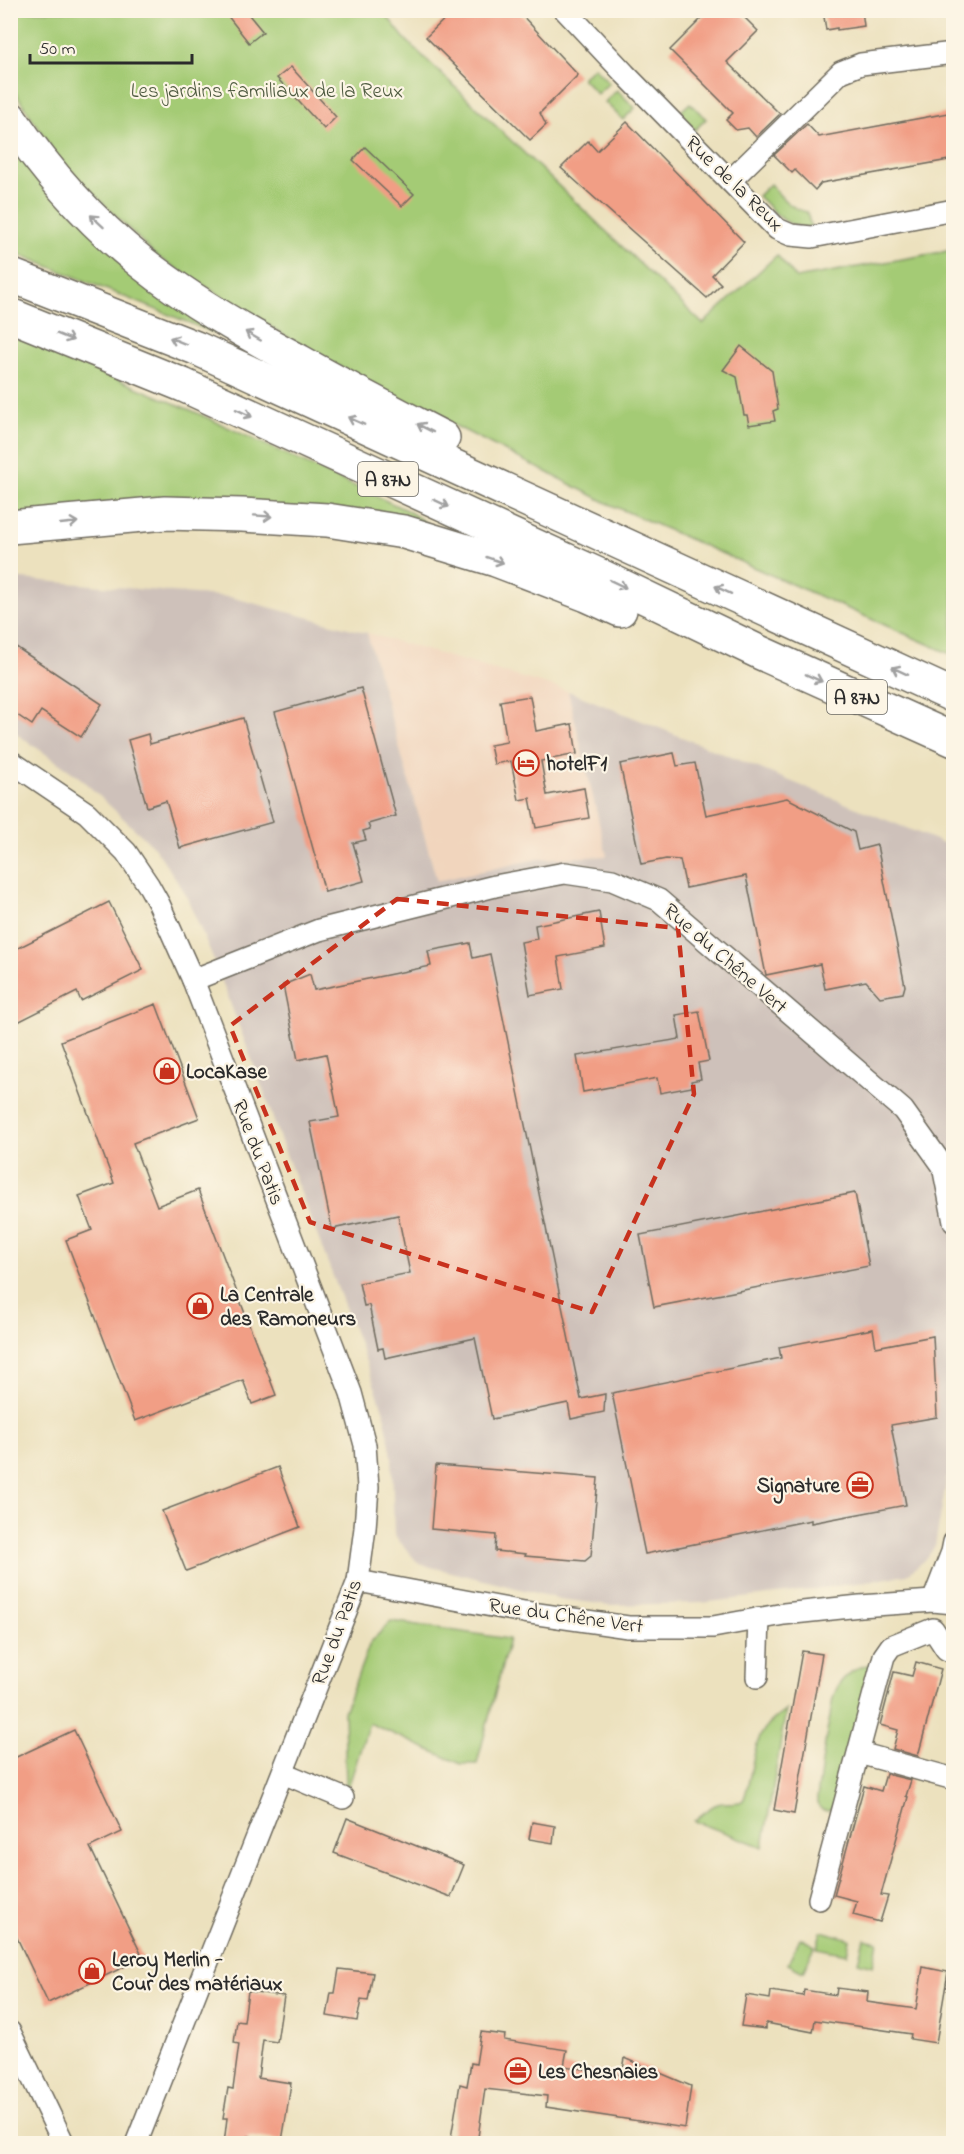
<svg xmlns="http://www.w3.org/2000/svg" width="964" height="2154" viewBox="0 0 964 2154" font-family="'Indie Flower',sans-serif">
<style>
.built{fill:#f1d5bd}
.industrial{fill:#cec1ba}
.green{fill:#a4cb75;stroke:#687b50;stroke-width:1.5}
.building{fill:#f19e85}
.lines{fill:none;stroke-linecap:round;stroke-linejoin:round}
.minor-casing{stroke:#6f6b5e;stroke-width:24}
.motorway-casing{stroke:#6f6b5e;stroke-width:36}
.minor{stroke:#fff;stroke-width:21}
.motorway{stroke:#fff;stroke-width:33}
.oneway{stroke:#a0a0a0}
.marked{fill:none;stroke:#c8321e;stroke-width:4.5;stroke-dasharray:12 8;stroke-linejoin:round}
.labels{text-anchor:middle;stroke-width:4.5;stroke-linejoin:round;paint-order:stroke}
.shield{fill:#fcf5e5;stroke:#6a6863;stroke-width:1.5}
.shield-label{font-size:20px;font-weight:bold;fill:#2b2b2b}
.park-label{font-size:21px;fill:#4f5b41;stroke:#fcf5e5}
.street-label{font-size:21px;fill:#2b2b2b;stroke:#fcf5e5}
.poi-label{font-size:21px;font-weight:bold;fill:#2b2b2b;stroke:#fcf5e5;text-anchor:start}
</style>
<rect width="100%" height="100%" fill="#fcf5e5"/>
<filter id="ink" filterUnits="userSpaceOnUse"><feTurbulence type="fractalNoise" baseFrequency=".0167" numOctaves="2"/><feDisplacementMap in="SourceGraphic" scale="12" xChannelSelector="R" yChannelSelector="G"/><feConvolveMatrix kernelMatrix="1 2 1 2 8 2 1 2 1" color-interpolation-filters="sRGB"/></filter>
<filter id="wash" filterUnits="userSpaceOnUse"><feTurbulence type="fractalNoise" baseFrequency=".008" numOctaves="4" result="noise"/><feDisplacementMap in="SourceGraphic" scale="24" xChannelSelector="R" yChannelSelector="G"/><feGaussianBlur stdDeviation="1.35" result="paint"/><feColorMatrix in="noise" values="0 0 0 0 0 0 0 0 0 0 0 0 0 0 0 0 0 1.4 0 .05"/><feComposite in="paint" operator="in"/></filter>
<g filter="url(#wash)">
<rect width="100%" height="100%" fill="#ece1be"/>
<path class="built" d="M367,633L568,691L607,856L538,859L437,881Z"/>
<path class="industrial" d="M10,578L230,597L367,633L437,881L538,859L607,856L568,691L953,847L954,1478H947L935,1546L925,1560L907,1575L810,1590L701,1603L610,1605L560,1599L419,1564L394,1535L392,1456L384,1412L368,1367L277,1131L267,1100L212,955L184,891L155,848L79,777L11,730Z"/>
<g class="green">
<path d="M10,11H383L405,39L703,324L777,255L796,278L953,250V655L607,503L318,356L156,256L57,157L11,86Z"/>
<path d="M594,67L609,83L597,94L582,78Z"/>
<path d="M617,90L635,108L623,120L605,102Z"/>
<path d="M690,103L706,119L695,130L678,114Z"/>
<path d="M10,135L217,332L214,333L11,251Z"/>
<path d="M770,184C782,198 789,208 807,212L811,228C783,226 778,215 758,196Z"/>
<path d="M10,334L195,412L408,511L428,524L11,518Z"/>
<path d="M391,1621L509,1639L477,1764H461L369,1723L349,1785L346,1786L344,1712L370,1643Z"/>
<path d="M873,1664L835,1806L829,1811L822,1810L817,1804V1798C821,1771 824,1744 830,1717C831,1709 832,1698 836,1690C843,1675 858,1666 873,1664Z"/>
<path d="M786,1710L763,1847L694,1821C703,1814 712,1803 724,1803C731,1802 736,1804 743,1801C753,1778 751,1742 768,1725C773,1719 780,1715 786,1710Z"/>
<path d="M821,1931L850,1939L847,1954L817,1948Z"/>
<path d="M800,1938L815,1946L803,1972L788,1964Z"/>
<path d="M864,1939L878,1942L873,1966L858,1962Z"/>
</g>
<g id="blocks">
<g class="building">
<path d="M223,10H245L263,32L249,43Z"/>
<path d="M454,10H517L578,75L540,113L546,125L530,140L426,37Z"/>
<path d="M710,10H737L758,31L727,62L780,114L756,137L748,128L736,130L726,120L733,113L670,50Z"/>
<path d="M823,10H862L864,26L837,30V28L826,30Z"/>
<path d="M291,67L336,117L324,129L277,78Z"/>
<path d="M954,112V159L821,183L815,190L795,170L792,173L774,155L807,124L819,137Z"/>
<path d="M627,122L744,242L712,275L721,284L707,298L561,168L588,141L597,151Z"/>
<path d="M365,147L414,194L402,206L353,160Z"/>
<path d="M741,346L772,371L778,409L773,411L775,421L749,425L747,415H744L737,377L723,370Z"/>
<path d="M10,643L102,704L81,737L41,711L32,725L10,710Z"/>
<path d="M361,688L396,816L368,824L370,829L363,831L366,840L353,843L364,881L325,892L275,712Z"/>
<path d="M530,696L536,731L572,724L577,754L541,761L547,795L584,788L589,818L536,828L530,798L519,800L511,761L494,764L490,745L507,742L500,701Z"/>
<path d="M243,718L273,822L180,848L166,801L147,807L128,740L148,734L150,744Z"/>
<path d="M674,753L677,766L695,763L706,815L787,798L854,832L858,850L877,845L905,986L903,993L880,997L866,981L825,989L820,964L766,975L746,876L686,888L680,860L666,859L641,864L620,764Z"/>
<path d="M109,902L143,970L81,1001L77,992L10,1026V952Z"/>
<path d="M599,912L605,948L558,957L563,989L530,995L521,942L537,939L535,925Z"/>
<path d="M470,943L473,958L490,954L581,1399L605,1394L604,1412L571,1419L568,1403L492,1419L475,1338L385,1358L383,1348L378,1349L369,1305L364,1306L359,1283L410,1273L398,1215L332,1229L310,1122L339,1117L326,1054L298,1060L283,985L310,974L314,990L431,966L428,951Z"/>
<path d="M156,1004L199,1118L133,1143L157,1206L198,1190L276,1395L252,1404L243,1380L135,1421L66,1240L92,1230L79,1196L114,1183L61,1041Z"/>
<path d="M699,1011L709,1061L698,1063L701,1079L691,1081L692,1087L660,1093L657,1078L583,1092L577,1056L680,1039L676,1015Z"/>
<path d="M855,1193L869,1266L654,1307L640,1235Z"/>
<path d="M873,1329L876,1347L933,1336L937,1417L891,1425L906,1505L811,1523V1520L645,1554L612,1393L781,1358L779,1347Z"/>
<path d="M436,1465L598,1478L591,1556L585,1561L525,1556L526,1554L495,1551L496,1535L431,1529Z"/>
<path d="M278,1467L300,1527L186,1571L162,1511Z"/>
<path d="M802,1651L822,1654L794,1814L774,1810Z"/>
<path d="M916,1662L941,1669L918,1756L893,1749L898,1730L880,1725L894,1672L912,1676Z"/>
<path d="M74,1730L122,1832L90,1847L143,1958L48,2003L10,1923V1760Z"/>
<path d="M886,1774L911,1780L906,1796L908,1797L881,1895L888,1896L880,1922L853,1915L857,1901L834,1895L864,1786L881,1791Z"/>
<path d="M347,1818L464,1865L451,1897L334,1853Z"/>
<path d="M532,1822L555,1826L553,1843L529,1839Z"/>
<path d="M923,1967L948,1972L936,2043L910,2039L911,2034L815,2020L813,2032L766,2023V2029L741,2026L746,1995L770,1999L771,1991L803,1996L804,1990L836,1995L837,1988L868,1992L867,2002L916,2009Z"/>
<path d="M339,1969L373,1973L368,2001L361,2000L357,2021L327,2016L331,1993H335Z"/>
<path d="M248,1991L284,1996L277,2042L263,2040L258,2078L291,2083L286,2117L282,2141L248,2136L247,2144H224L227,2118H223L228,2088L233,2089L239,2044L234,2043L237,2021L244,2022Z"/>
<path d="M481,2032L505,2035L504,2040L567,2050L564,2066L622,2075L625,2058L691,2086L685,2128L546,2107L547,2096L485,2089L477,2144H450L460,2084L467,2086L471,2063L476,2064Z"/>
</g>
</g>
</g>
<g filter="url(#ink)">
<use href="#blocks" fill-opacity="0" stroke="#6f6b5e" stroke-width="1.5"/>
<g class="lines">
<g class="minor-casing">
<g id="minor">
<path d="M565,10L625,74L777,229L791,235L812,237L954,210"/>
<path d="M730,181L841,72L861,64L954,53"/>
<path d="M10,761L87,813L126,852L149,886L159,904L193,980L351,1393L365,1445L368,1487L365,1528L358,1581L136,2144"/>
<path d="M193,980L319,930L495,886L565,873L612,880L659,900L903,1110L943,1166L954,1222"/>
<path d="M358,1581L524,1612L628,1627H713L784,1614L860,1606L933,1601L954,1603"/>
<path d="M933,1601L952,1552L954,1542"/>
<path d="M757,1677L759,1618"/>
<path d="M859,1753L954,1779"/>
<path d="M283,1773L343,1798"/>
<path d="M819,1899L884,1656L891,1646L933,1629L946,1649L954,1653"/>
<path d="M10,2032L64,2144"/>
</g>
</g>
<g class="motorway-casing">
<g id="motorway">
<path d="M10,118C46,171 91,222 141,262C190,301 244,332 299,361C346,388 395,413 443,438"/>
<path d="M10,275L196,348L954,696"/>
<path d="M10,315L183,385L601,576L761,653L954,740"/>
<path d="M10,527L165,513L242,515L327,520L404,532L496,560L587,595L620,610"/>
</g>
</g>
<use href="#minor" class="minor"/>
<use href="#motorway" class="motorway"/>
</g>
<defs><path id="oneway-shaft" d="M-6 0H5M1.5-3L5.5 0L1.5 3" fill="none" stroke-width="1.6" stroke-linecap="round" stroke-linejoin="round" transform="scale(1.5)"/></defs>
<g class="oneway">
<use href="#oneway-shaft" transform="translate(97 221) rotate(-137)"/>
<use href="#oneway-shaft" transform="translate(253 336) rotate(-150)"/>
<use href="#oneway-shaft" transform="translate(65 337) rotate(22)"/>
<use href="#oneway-shaft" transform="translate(178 341) rotate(-158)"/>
<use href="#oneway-shaft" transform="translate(244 413) rotate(25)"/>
<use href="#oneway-shaft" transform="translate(356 421) rotate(-156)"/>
<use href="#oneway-shaft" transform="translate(425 428) rotate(-153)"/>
<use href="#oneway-shaft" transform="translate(441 503) rotate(25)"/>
<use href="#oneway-shaft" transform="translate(263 516) rotate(4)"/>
<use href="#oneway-shaft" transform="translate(69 523) rotate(-6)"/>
<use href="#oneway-shaft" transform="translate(495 560) rotate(19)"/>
<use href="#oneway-shaft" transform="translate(618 584) rotate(26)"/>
<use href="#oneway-shaft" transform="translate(723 590) rotate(-155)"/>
<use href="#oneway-shaft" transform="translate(900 671) rotate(-155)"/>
<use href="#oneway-shaft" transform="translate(814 678) rotate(24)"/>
</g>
</g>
<path class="marked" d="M397,899L678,928L694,1094L592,1312L310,1222L230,1026Z"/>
<defs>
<g id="hotel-ring" transform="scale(1.35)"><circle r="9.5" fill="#fcf5e5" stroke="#c8321e" stroke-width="1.5"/><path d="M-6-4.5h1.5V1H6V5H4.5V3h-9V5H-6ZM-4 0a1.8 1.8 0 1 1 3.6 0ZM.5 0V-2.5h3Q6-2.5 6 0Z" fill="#c8321e"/></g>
<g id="shop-ring" transform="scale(1.35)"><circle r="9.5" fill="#fcf5e5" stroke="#c8321e" stroke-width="1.5"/><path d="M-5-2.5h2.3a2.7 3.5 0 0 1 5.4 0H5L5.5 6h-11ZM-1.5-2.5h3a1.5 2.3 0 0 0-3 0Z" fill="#c8321e"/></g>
<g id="office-ring" transform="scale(1.35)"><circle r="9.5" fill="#fcf5e5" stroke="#c8321e" stroke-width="1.5"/><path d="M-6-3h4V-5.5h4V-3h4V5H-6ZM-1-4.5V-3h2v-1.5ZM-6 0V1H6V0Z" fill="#c8321e"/></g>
</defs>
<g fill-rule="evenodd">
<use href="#hotel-ring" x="526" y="763"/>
<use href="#shop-ring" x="167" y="1071"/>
<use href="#shop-ring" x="200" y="1306"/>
<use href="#office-ring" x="860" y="1485"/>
<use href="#shop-ring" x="92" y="1971"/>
<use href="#office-ring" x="518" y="2071"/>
</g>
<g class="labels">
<g class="shield">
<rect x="358" y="462" width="60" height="34" rx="4.5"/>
<rect x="827" y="680" width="60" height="34" rx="4.5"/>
</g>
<g class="shield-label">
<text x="388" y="486">A 87N</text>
<text x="857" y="704">A 87N</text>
</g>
<g class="park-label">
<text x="267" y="97">Les jardins familiaux de la Reux</text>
</g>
<g class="street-label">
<text transform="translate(735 183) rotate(44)" y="7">Rue de la Reux</text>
<text transform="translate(726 958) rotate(41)" y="7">Rue du Chêne Vert</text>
<text transform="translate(259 1152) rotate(69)" y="7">Rue du Patis</text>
<text transform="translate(566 1615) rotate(8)" y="7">Rue du Chêne Vert</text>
<text transform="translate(336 1632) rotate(-70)" y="7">Rue du Patis</text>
</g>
<g class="poi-label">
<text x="546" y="770">hotelF1</text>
<text x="186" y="1078">LocaKase</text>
<text x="220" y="1301">La Centrale<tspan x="220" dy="24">des Ramoneurs</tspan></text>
<text x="840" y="1492" text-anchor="end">Signature</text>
<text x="112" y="1966">Leroy Merlin -<tspan x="112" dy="24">Cour des matériaux</tspan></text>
<text x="538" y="2078">Les Chesnaies</text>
</g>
</g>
<rect width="964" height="2154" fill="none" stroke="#fcf5e5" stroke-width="36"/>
<path d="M30 54v9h162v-9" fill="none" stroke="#2b2b2b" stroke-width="3"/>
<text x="39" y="54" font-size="18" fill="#2b2b2b" stroke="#fcf5e5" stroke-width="4.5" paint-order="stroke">50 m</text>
</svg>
